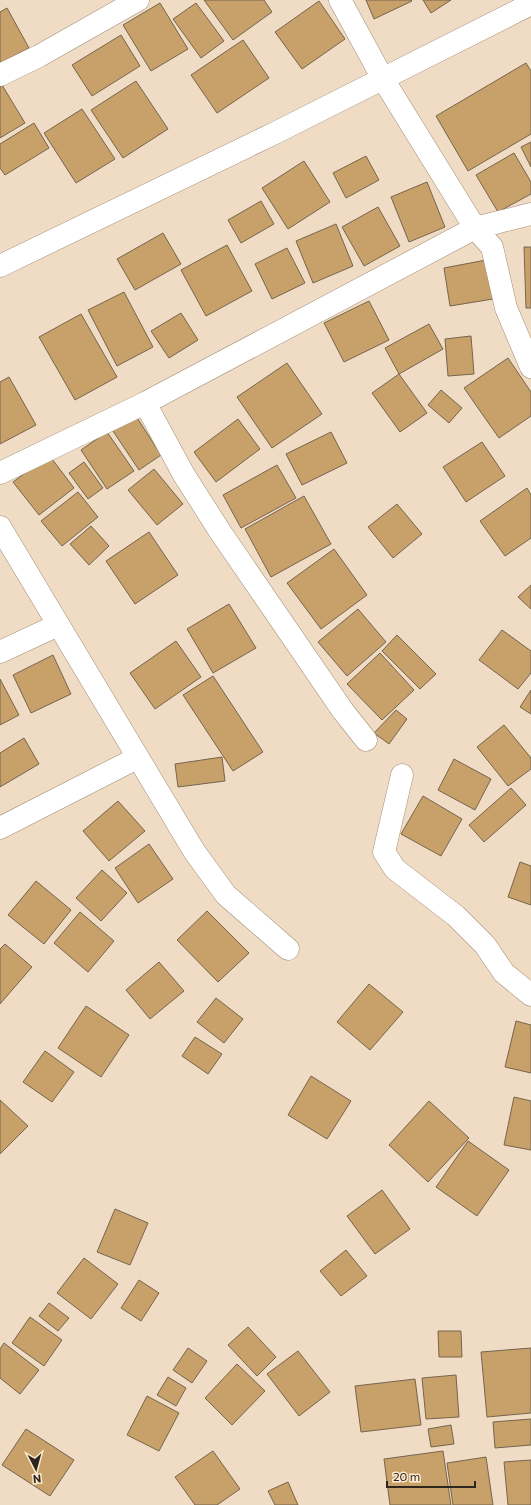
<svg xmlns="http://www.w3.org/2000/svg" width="531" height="1505" viewBox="0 0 531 1505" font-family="Commissioner,sans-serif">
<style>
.building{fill:#c8a069;stroke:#75654e}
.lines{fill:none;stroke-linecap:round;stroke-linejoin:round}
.minor-casing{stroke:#a08e77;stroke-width:23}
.minor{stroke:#fff;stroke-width:22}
</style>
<rect width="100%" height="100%" fill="#f0dcc4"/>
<g class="building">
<path d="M204,0H264L272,12L233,40Z"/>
<path d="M366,0H411L412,1L374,19Z"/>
<path d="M423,0H451L431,13Z"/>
<path d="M319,1L345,39L302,69L275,32Z"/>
<path d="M160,3L188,49L151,71L123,25Z"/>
<path d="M196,3L224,41L201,58L173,19Z"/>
<path d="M7,8L29,48L0,63V12Z"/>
<path d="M121,35L140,66L92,96L72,65Z"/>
<path d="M243,40L269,78L217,113L191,75Z"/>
<path d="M526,63L531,71V134L468,171L436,116Z"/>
<path d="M136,81L168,129L123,158L91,110Z"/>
<path d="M2,85L25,123L0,138V86Z"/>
<path d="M82,109L115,159L76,183L44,133Z"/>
<path d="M34,123L49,148L5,175L0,168V144Z"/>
<path d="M531,142V167L521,147Z"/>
<path d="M514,153L531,182V194L498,212L476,175Z"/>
<path d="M366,156L379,180L346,198L333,173Z"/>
<path d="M304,161L330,202L288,229L262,188Z"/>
<path d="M427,182L445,227L409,242L391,197Z"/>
<path d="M261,201L274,224L241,243L228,220Z"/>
<path d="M378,207L400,246L364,266L342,227Z"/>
<path d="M336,224L353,266L313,283L296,241Z"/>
<path d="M163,233L181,264L135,290L117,259Z"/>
<path d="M227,245L252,291L206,316L181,270Z"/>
<path d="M524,247H531V308H526Z"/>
<path d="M287,248L305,283L272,299L255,264Z"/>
<path d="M486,260L493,299L450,306L444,268Z"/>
<path d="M124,292L153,347L117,366L88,310Z"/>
<path d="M369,301L389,340L344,362L324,323Z"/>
<path d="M181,313L198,340L169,358L151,331Z"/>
<path d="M81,314L117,377L75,400L39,337Z"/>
<path d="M429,324L443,349L399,374L385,348Z"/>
<path d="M471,336L474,374L448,376L445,339Z"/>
<path d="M508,358L531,392V416L499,438L464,388Z"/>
<path d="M287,363L322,414L272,448L237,397Z"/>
<path d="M399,374L427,413L400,432L372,393Z"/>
<path d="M9,377L36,425L0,444V382Z"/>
<path d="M441,390L462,408L449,423L428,405Z"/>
<path d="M134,413L161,455L139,470L111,428Z"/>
<path d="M238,419L260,449L216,482L194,452Z"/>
<path d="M107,432L134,471L107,489L81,450Z"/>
<path d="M331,432L347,463L302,485L286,454Z"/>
<path d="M482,442L505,476L466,502L443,467Z"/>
<path d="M49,455L74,488L39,515L13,482Z"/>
<path d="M84,462L103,488L88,499L69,473Z"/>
<path d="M277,465L296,498L241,528L223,495Z"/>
<path d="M154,469L183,504L157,525L128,490Z"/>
<path d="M527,488L531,495V538L505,556L480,521Z"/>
<path d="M78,492L98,517L62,546L41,521Z"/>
<path d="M304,496L331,544L271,577L245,529Z"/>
<path d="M397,504L422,534L393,558L368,527Z"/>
<path d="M91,526L109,546L89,565L70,544Z"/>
<path d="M149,532L178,575L135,604L106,561Z"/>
<path d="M334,549L367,595L321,629L287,583Z"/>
<path d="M531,585V609L518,597Z"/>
<path d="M229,604L256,648L213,673L187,629Z"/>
<path d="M358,609L386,642L347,676L318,642Z"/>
<path d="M502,630L531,651V673L518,689L479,660Z"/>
<path d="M397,635L436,674L420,689L382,651Z"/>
<path d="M176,641L201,677L155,709L130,673Z"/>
<path d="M380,653L414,690L382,720L347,684Z"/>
<path d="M53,655L71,694L31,713L13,675Z"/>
<path d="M213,676L263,752L233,771L183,695Z"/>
<path d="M0,679L19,715L0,725Z"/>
<path d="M531,690V714L520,707Z"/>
<path d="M396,710L407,719L389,744L374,733Z"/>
<path d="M504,725L531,758V769L508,786L477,747Z"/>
<path d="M24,738L39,764L0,787V753Z"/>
<path d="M222,757L225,781L178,787L175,764Z"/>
<path d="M454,759L491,779L475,810L438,790Z"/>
<path d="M511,788L526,805L484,842L469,825Z"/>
<path d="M423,796L462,819L441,856L401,834Z"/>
<path d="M118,801L145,831L109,861L83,831Z"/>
<path d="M149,844L173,879L138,903L115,868Z"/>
<path d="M520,862L531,866V905L508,897Z"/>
<path d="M102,870L127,893L101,921L76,898Z"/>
<path d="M36,881L71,910L44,944L8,915Z"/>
<path d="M207,911L249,953L218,982L177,940Z"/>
<path d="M80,912L114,941L88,972L54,943Z"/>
<path d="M5,944L32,967L0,1004V949Z"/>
<path d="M159,962L184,991L150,1019L126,990Z"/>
<path d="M369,984L403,1012L370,1050L337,1022Z"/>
<path d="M216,998L243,1019L224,1043L197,1022Z"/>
<path d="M86,1006L129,1035L101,1077L58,1048Z"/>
<path d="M516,1021L531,1025V1073L505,1067Z"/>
<path d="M195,1037L222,1054L208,1074L182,1056Z"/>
<path d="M45,1051L74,1072L52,1102L23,1082Z"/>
<path d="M311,1076L351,1101L327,1139L288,1115Z"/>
<path d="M514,1097L531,1101V1150L504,1145Z"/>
<path d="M0,1100L28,1126L0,1154Z"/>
<path d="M429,1101L469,1138L428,1182L389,1145Z"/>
<path d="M468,1141L509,1170L477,1216L436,1187Z"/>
<path d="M382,1190L410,1229L375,1254L347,1216Z"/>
<path d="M115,1209L148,1223L130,1265L97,1252Z"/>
<path d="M346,1250L367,1276L341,1296L320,1271Z"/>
<path d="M84,1258L118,1284L91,1319L57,1293Z"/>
<path d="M139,1280L159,1293L141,1321L121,1308Z"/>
<path d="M49,1303L69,1318L58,1331L39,1316Z"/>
<path d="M30,1317L62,1340L44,1366L12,1343Z"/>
<path d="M248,1327L276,1357L257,1376L228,1345Z"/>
<path d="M438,1331H461L462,1357H439Z"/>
<path d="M4,1343L39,1370L20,1394L0,1378V1349Z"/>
<path d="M188,1348L207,1361L192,1383L173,1370Z"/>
<path d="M531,1348V1413L487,1417L481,1352Z"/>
<path d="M298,1351L330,1392L299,1416L267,1374Z"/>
<path d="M237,1364L265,1391L232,1425L205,1398Z"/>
<path d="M456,1375L459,1417L426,1419L422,1378Z"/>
<path d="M168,1377L186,1388L176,1406L157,1395Z"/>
<path d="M415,1379L421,1425L361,1432L355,1386Z"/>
<path d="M147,1396L179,1413L159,1451L127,1435Z"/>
<path d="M531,1419V1445L495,1448L493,1422Z"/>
<path d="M451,1425L454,1444L431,1447L428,1429Z"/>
<path d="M26,1429L74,1460L50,1496L2,1465Z"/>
<path d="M213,1451L240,1489L217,1505H195L175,1477Z"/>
<path d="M443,1451L451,1505H390L384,1459Z"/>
<path d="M486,1457L493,1505H453L447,1463Z"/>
<path d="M531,1460V1505H508L504,1462Z"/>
<path d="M288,1482L298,1505H275L268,1491Z"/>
</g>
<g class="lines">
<g class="minor-casing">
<g id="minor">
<path d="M0,75L39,56L138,0"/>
<path d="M531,214L475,228L492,247L506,308L531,367"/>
<path d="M0,266L277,132L531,4"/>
<path d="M145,403L184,475L221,533L343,711L366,740"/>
<path d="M0,473L145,403L475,228L383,79L340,0"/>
<path d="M0,527L194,851L226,895L288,949"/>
<path d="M0,652L58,625"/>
<path d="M402,775L384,852L395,869L456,916L485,945L504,973L531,995"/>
<path d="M0,828L137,758"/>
</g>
</g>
<use href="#minor" class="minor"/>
</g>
<g transform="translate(36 1469) rotate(174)" stroke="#fdead0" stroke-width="3" paint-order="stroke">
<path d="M0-3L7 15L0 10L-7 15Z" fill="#2d261c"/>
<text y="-6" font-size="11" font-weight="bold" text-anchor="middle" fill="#2d261c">N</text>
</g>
<path d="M387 1481v6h88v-6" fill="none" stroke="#2d261c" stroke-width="2"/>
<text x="393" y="1481" font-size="12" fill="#2d261c" stroke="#fdead0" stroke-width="3" paint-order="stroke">20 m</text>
</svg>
